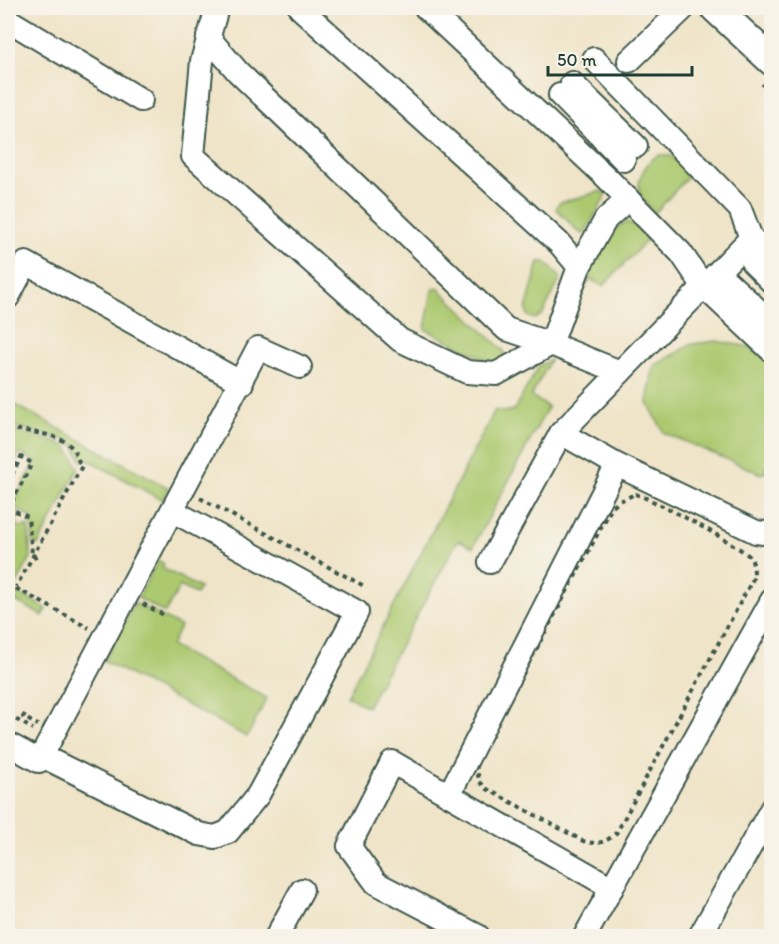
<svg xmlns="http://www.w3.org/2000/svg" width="779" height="944" viewBox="0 0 779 944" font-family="Itim,sans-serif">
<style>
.green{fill:#acc96f;stroke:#668352;stroke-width:1.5}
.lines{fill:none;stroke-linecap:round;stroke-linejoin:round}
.minor-casing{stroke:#3e564a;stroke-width:26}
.major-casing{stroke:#3e564a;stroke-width:32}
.path{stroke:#3e564a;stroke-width:4;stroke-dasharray:4.5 4.5;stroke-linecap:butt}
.minor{stroke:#fff;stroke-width:22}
.major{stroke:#fff;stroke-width:28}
</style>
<rect width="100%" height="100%" fill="#f7f3e8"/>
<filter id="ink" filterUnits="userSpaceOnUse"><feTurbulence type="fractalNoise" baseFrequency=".0167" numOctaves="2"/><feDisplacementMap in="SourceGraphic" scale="12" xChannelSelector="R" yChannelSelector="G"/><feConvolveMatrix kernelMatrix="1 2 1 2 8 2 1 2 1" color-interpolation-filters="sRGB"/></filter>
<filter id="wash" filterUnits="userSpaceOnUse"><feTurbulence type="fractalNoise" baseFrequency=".008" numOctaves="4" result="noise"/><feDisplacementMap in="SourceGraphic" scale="24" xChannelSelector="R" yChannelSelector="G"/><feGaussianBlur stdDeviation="1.35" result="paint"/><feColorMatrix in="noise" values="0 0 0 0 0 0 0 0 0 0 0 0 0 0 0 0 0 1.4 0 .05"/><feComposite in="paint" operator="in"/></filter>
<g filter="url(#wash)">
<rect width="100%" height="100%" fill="#efe4c8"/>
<g class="green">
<path d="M659,155L671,156L691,173L655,213C651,208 645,203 642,198C633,183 645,162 659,155Z"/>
<path d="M601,191L606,194L605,198L584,234L580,233L556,209L559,203Z"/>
<path d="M625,222L636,225L649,238L603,286L590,279L567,320L569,310L611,231Z"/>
<path d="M539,262H545L561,278L542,315L535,319L528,316L526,309Z"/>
<path d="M438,288L504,351L505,357L499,363H492L425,329L432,290Z"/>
<path d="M716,341L750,347L771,362V462L762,474L664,433L647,401L654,366L692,344Z"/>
<path d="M551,359L531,396L548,407L473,547L458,540L367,707L347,696L495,410L504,412L514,410L539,366Z"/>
<path d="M8,401L169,488L162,500L85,458L82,462L74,445L66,440L8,425Z"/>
<path d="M8,430L34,435L67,446L79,468L38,545L33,543L31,517L12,506L35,462L20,453L8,476Z"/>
<path d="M10,510L20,514L16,521L19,527L28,526L31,557L16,585L8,582V514Z"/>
<path d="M158,560L164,564L162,568L200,588L196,594L180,586L165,613L138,598Z"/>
<path d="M8,587L47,609L43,616L8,597Z"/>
<path d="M135,603L180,626L171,646L267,698L247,737L104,661Z"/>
</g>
</g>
<g filter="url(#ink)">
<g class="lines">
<g class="minor-casing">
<g id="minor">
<path d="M217,8L202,61L193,156L400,340L467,372L496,374L551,344L620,372"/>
<path d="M426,8L607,178L681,253L704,287L772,351"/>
<path d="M8,20L141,100"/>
<path d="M208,37L238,72L506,329L551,344L579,267L559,243L300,8"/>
<path d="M594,59L740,209L751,238L752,262L772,282"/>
<path d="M629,61L684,8"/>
<path d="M572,83L636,146"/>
<path d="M560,95L624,160"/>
<path d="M751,238L772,255"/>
<path d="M579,267L606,219L628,199"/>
<path d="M718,273L772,323"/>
<path d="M8,297L26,263L242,383"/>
<path d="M561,433L617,465L756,532L772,534"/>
<path d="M490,562L561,433L751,238"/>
<path d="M8,744L39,761L258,348L300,367"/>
<path d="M42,756L199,834L215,837L228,832L258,795L357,612L173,511"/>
<path d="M449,795L612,888"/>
<path d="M277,936L302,890"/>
<path d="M478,936L376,883L349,846L392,762L449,795L617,465"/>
<path d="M585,936L772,600"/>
<path d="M700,936L772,808"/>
</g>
</g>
<g class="major-casing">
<path id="major" d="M715,8L772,61"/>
</g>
<g class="path">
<path d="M762,84L772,93"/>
<path d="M8,427C27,434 59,431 73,449C77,454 77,461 82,466L16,587"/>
<path d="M764,477L772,467"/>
<path d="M8,483L21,457L32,463L9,508L28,517L32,553L36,559"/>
<path d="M635,494C651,498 743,547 751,558C754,564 754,571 754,577L617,832C606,843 598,845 583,841L487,789L479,781L476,762L611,509L618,502Z"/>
<path d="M200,498L366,587"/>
<path d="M8,584L89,628"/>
<path d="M143,604L164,615"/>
<path d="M25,714L23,717L38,725"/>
<path d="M8,715L33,729"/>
</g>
<use href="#minor" class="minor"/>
<use href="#major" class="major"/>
</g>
</g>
<rect width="779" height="944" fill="none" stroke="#f7f3e8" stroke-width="30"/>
<path d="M548 66v9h144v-9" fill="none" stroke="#1f3d34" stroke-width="3"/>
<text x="557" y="66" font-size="18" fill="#1f3d34" stroke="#f7f3e8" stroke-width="4.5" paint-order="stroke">50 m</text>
</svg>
